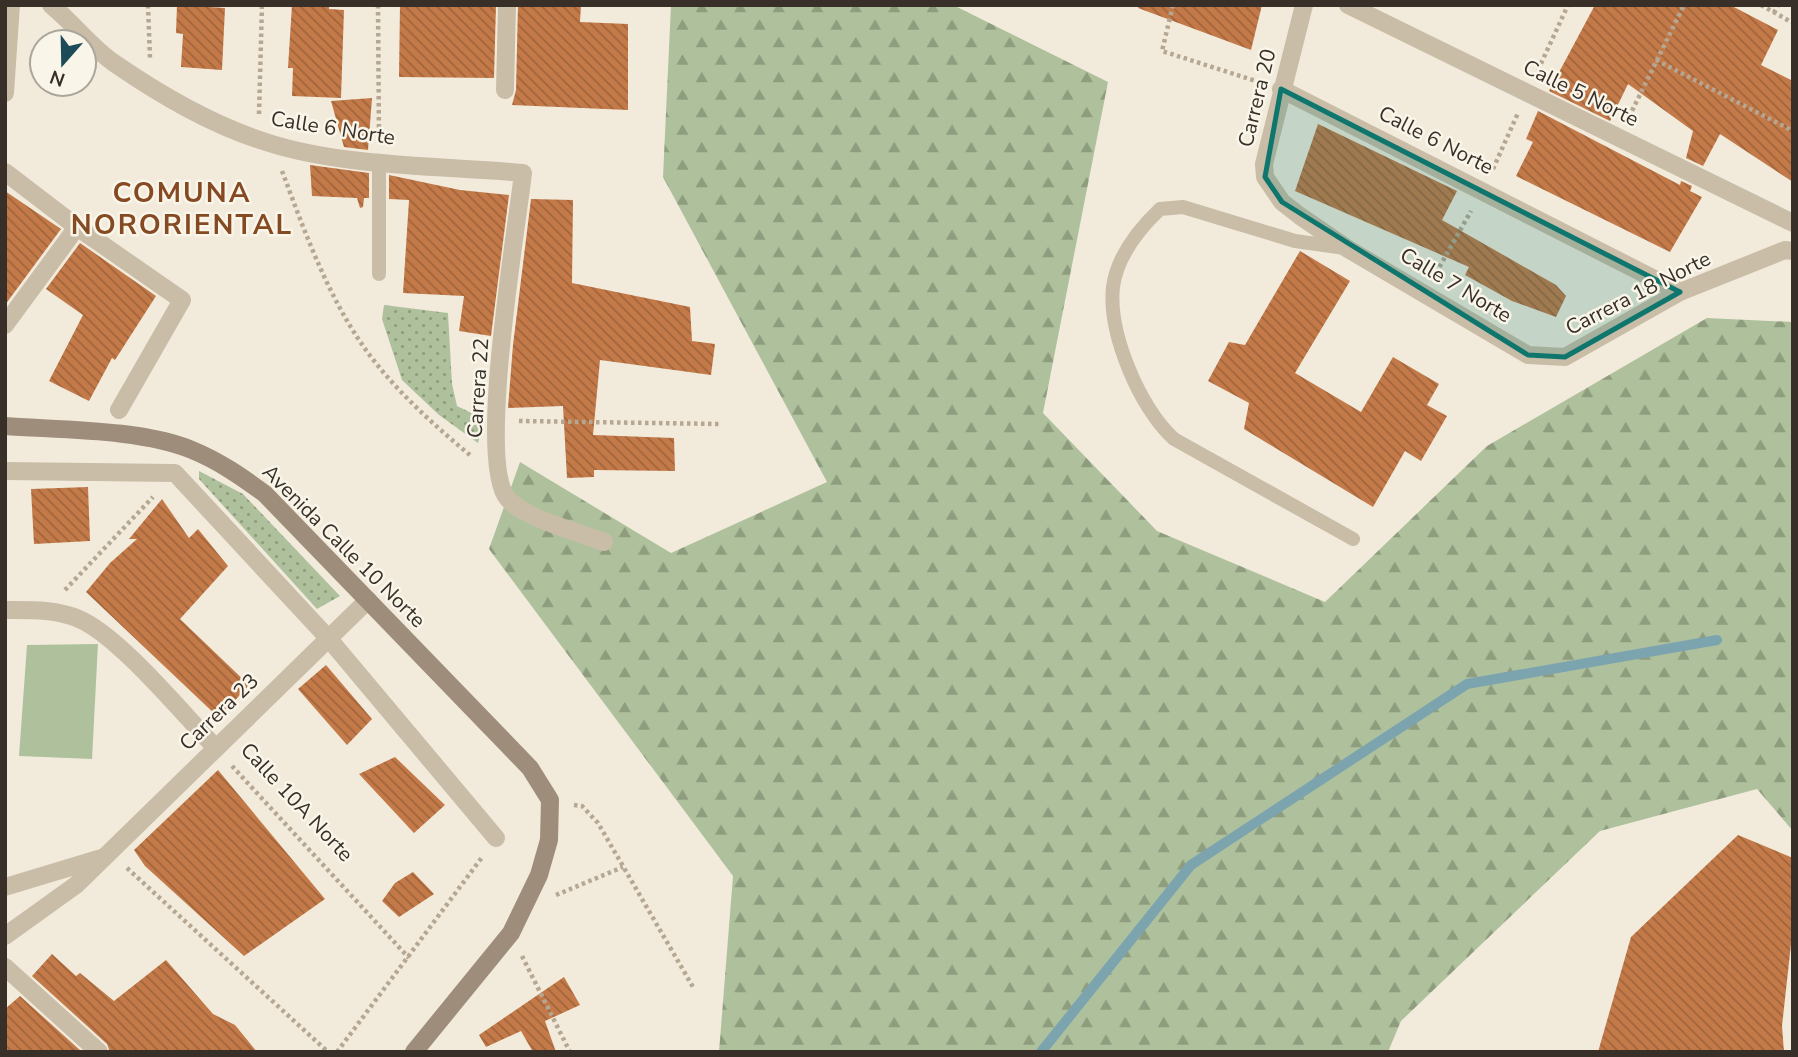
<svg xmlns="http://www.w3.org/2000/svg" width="1798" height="1057" viewBox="0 0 1798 1057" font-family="'Nunito Sans',sans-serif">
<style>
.grass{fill:#afc19c}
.forest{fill:url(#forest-firs)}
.park{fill:url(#park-dots)}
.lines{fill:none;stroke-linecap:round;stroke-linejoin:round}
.stream{stroke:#7ca4af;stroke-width:10}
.building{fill:url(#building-back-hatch)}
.path{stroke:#b6a792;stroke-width:4.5;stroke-dasharray:3.5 3.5;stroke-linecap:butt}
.lane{stroke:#cabda8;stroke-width:14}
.street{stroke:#cabda8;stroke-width:18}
.secondary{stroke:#9e8d7a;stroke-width:18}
.marked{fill:#0f766e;fill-opacity:0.2;stroke:#0f766e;stroke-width:5;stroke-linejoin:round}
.labels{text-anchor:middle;stroke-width:5;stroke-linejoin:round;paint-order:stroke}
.street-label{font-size:21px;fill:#372f28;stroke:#f9f5e9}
.district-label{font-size:28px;font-weight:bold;letter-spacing:2px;fill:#854a22;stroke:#f9f5e9}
</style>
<defs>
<pattern id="forest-firs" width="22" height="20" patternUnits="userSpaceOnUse" patternTransform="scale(1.75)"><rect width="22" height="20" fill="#afc19c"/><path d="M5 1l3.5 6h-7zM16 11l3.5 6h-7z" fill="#8f9d7f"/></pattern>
<pattern id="park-dots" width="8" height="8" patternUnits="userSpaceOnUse" patternTransform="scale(1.75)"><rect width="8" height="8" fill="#afc19c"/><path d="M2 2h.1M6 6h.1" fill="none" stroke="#8f9d7f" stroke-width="1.8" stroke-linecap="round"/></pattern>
<pattern id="building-back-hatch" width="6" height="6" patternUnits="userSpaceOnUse" patternTransform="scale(1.75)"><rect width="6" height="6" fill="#c47a48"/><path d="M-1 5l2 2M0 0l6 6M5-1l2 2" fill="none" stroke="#a0643c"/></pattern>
</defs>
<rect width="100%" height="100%" fill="#f2ebdc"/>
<path class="grass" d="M98,644L92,759L19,756L27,645Z"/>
<path class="forest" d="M671,5H953L1108,82L1043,413L1157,531L1325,602L1487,446L1707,318L1793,322V831L1757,789L1600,831L1401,1021L1388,1052H719L733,876L489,549L520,462L671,553L827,482L663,177Z"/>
<g class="park">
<path d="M384,305L448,313L452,384L457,406L484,419L478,443L439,415L402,380L382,319Z"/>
<path d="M199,471L243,494L340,596L317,609L199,479Z"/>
</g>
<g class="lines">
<path class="stream" d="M1041,1052L1191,865L1467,684L1717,640"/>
</g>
<g class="building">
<path d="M177,5L225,8L222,70L181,67L183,34L176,33Z"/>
<path d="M292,5H329V9L344,10L341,98L292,96L293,68H288Z"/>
<path d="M400,5H496L494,78L399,77Z"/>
<path d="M518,5H581L580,22L628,24V110L512,105L516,90Z"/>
<path d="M1139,5H1262L1251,50L1138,8Z"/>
<path d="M1595,5H1730L1778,30L1761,65L1793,81V182L1720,134L1703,166L1686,158L1693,131L1628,84L1610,121L1549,91Z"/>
<path d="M372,98L368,150L344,147L331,101Z"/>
<path d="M1538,111L1680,185L1681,181L1692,186L1690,191L1702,197L1670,252L1516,176L1533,142L1526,139Z"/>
<path d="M1318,124L1457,191L1442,220L1556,285L1566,296L1556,317L1512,301L1465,275L1469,267L1295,191Z"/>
<path d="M310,165L369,173V198H364L363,207L360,208L357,198L312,196Z"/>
<path d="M389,175L460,190L509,195L491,336L459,331L464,296L403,293L409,200L389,199Z"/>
<path d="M5,191L61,229L5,305Z"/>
<path d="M531,199L573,200L572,283L690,307L692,341L715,344L711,375L600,360L593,435L674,438L675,471L594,470V477L567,478L563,406L508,408L513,345Z"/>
<path d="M80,243L156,296L115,360L112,358L89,401L49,381L83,315L46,289Z"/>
<path d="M1300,251L1350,281L1295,373L1361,412L1393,357L1439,384L1427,405L1447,416L1421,461L1405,451L1373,507L1244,429L1249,403L1208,381L1229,342L1245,345Z"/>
<path d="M88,487L90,541L34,544L31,489Z"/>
<path d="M162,499L189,538L198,529L228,566L180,619L249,685L219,718L86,592L110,563L137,539H129Z"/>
<path d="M326,665L372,719L347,745L298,689Z"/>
<path d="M395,757L445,805L414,833L359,774Z"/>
<path d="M218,770L325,899L244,956L145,866L134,850Z"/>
<path d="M1738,835L1793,858V926L1782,1026L1784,1052H1598L1631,937Z"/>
<path d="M413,872L434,894L399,917L382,901L395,883Z"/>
<path d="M52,954L76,976L80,973L114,1001L166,960L213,1014L235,1025L257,1052H110L107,1044L32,976Z"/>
<path d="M564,977L580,1005L545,1021L556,1052H533L521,1031L486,1047L479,1035Z"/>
<path d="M20,996L82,1052H5V1009Z"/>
</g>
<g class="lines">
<g class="path">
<path d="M148,5L150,58"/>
<path d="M378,5L379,139"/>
<path d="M1173,5L1162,51L1259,82"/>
<path d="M1761,5L1793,23"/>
<path d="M1774,13L1778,5"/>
<path d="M1656,60L1793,131"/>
<path d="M1538,70L1568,5"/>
<path d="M259,114L262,5"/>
<path d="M1629,117L1684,5"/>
<path d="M1493,169L1518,113"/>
<path d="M282,171C303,227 324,286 357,337C387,383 429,421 471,456"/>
<path d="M1436,273L1471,211"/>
<path d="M519,421L719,424"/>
<path d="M65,590L153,497"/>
<path d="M232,766L409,958"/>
<path d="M574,805L582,806L598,823L693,987"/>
<path d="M127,868L328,1052"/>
<path d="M556,895L623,867"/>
<path d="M522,956L570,1052"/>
<path d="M337,1052L483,856"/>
</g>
<g class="lane">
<path d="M1345,248L1295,241L1183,207L1160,209C1139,229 1117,257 1113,287C1108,333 1140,409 1174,439L1353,539"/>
<path d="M379,274V161"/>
</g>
<g class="street">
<path d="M51,5C73,23 91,47 114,63C162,96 213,126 269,143C344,167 444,166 523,173C517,228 476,464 508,499C526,519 578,532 604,542"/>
<path d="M1304,5L1264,164L1265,177L1282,202L1300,216L1348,249L1528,355L1565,357L1680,292L1785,250L1793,251"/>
<path d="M1348,5L1793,223"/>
<path d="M1281,89L1680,292"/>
<path d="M505,90L507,5"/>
<path d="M5,93L11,5"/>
<path d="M5,172L77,227L182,300L119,410"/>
<path d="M5,325L77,227"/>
<path d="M5,471L175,473L329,639L496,838"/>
<path d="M5,610C30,610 56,609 79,619C119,636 182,713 215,747"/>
<path d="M5,887L101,858"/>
<path d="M5,936L76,885L368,600"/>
<path d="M5,967L99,1052"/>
</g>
<path class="secondary" d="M5,426C60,430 142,429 192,450C219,461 242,477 265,494L530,768L550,800L549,840L539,875L511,933L414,1052"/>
</g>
<path class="marked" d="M1281,89L1680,292L1565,357L1528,355L1282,202L1265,177Z"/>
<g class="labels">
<g class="street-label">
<text transform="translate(1581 93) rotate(26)" y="7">Calle 5 Norte</text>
<text transform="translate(1257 98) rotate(-76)" y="7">Carrera 20</text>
<text transform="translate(333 128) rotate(9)" y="7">Calle 6 Norte</text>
<text transform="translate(1436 140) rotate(27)" y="7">Calle 6 Norte</text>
<text transform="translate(1456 285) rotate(31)" y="7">Calle 7 Norte</text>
<text transform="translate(1638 293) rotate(-27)" y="7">Carrera 18 Norte</text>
<text transform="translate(478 388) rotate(-86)" y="7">Carrera 22</text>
<text transform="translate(344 546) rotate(45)" y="7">Avenida Calle 10 Norte</text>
<text transform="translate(219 712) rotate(-44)" y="7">Carrera 23</text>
<text transform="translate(297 802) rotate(47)" y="7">Calle 10A Norte</text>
</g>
<g class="district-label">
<text x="182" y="202">COMUNA<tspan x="182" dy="32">NORORIENTAL</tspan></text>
</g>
</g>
<rect width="1798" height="1057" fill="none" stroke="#372f28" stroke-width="14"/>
<g transform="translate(63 63) rotate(200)"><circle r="33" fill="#f9f5e9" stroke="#aba69c" stroke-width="2"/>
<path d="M0-5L12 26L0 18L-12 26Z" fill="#1e4b58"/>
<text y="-10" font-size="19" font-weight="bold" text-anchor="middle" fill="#372f28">N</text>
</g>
</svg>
